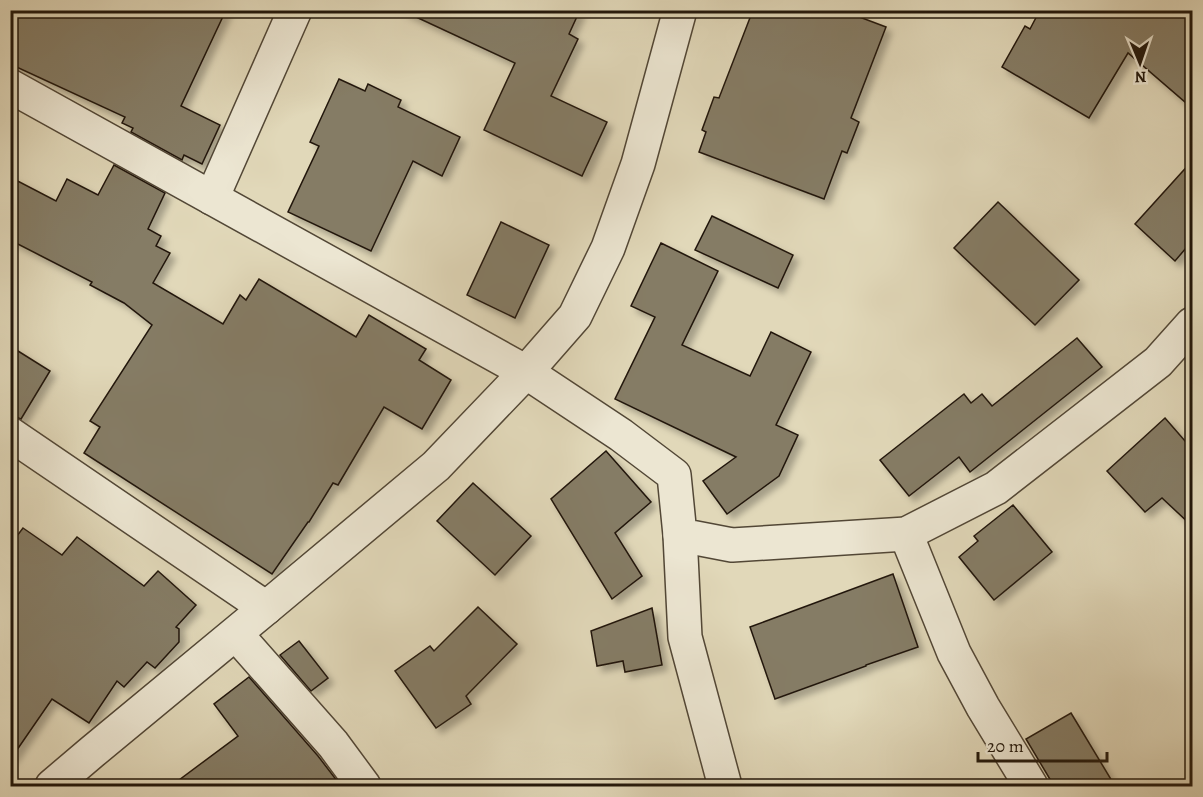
<svg xmlns="http://www.w3.org/2000/svg" width="1203" height="797" viewBox="0 0 1203 797" font-family="Alegreya,serif">
<style>
.building{fill:#857b65;stroke:#22170b;stroke-width:1.5;filter:url(#shadow)}
.lines{fill:none;stroke-linecap:round;stroke-linejoin:round}
.minor-casing{stroke:#524736;stroke-width:36}
.minor{stroke:#ece6d2;stroke-width:33}
</style>
<defs>
<filter id="shadow"><feDropShadow dx="5.5" dy="5.5" stdDeviation="3" flood-color="#0004"/></filter>
</defs>
<rect width="100%" height="100%" fill="#e1d8b9"/>
<filter id="stains"><feTurbulence type="fractalNoise" baseFrequency=".00333" numOctaves="4"/><feColorMatrix values="0 0 0 0 .2 0 0 0 0 .09 0 0 0 0 .02 0 0 0 .5 -.17"/></filter>
<radialGradient id="worn" r=".72"><stop offset=".6" stop-color="#630" stop-opacity="0"/><stop offset="1" stop-color="#630" stop-opacity=".3"/></radialGradient>
<g class="building">
<path d="M10,10H226L181,106L220,125L202,164L184,155L182,160L131,132L133,128L122,123L125,117L10,64Z"/>
<path d="M401,10H580L569,34L578,39L551,96L607,122L582,176L484,130L515,63Z"/>
<path d="M753,10H841L886,27L851,118L859,122L847,153L842,151L824,199L699,152L706,132L702,130L714,97L719,98Z"/>
<path d="M1040,10H1192V108L1128,53L1089,118L1002,67L1025,26L1030,29Z"/>
<path d="M339,79L365,91L368,84L401,100L398,107L460,137L442,176L413,161L371,251L288,212L319,146L310,142Z"/>
<path d="M1192,161V241L1175,261L1135,224Z"/>
<path d="M114,165L165,193L148,229L161,236L156,246L170,253L153,283L223,324L240,295L246,300L259,279L356,337L369,315L426,349L419,360L451,380L422,429L384,407L338,485L333,483L309,522H308L272,574L84,453L100,427L90,421L152,325L124,303L90,285L92,282L10,240V177L56,201L67,179L98,195Z"/>
<path d="M998,202L1079,280L1035,325L954,248Z"/>
<path d="M712,216L793,255L778,288L695,250Z"/>
<path d="M501,222L549,245L515,318L467,295Z"/>
<path d="M661,243L718,271L682,345L750,376L771,332L811,352L776,425L798,435L779,476L727,514L703,481L736,457L615,399L655,317L631,306Z"/>
<path d="M1077,338L1102,367L970,472L959,457L909,496L880,460L964,394L971,403L982,394L992,406Z"/>
<path d="M10,346L50,371L21,419L10,415Z"/>
<path d="M1165,418L1192,449V526L1162,498L1145,512L1107,471Z"/>
<path d="M606,451L651,502L615,533L642,576L612,599L551,499Z"/>
<path d="M473,483L531,536L495,575L437,521Z"/>
<path d="M1013,505L1052,552L994,600L959,557L978,541L974,536Z"/>
<path d="M23,528L62,555L77,537L144,586L158,571L196,605L176,627L179,629V642L155,668L147,662L124,687L117,681L89,723L52,699L10,760V545Z"/>
<path d="M893,574L918,647L866,665V666L775,699L750,627Z"/>
<path d="M478,607L517,644L466,696L471,704L436,728L395,671L430,646L434,651Z"/>
<path d="M652,608L662,665L625,672L623,661L597,666L591,631Z"/>
<path d="M299,641L328,678L311,691L280,655Z"/>
<path d="M249,677L318,756L341,786H171L238,736L214,704Z"/>
<path d="M1071,713L1115,786H1054L1026,739Z"/>
</g>
<g class="lines">
<g class="minor-casing">
<g id="minor">
<path d="M10,86L526,372L621,435L674,475L680,535L732,545L906,534L996,488L1158,362L1192,324"/>
<path d="M212,198L295,10"/>
<path d="M10,434L266,608"/>
<path d="M906,534L954,653L983,707L1031,786"/>
<path d="M680,535L685,637L725,786"/>
<path d="M236,634L333,744L364,786"/>
<path d="M52,786L92,752L266,608L436,466L526,372L575,316L608,248L638,164L680,10"/>
</g>
</g>
<use href="#minor" class="minor"/>
</g>
<rect width="1203" height="797" fill="none" stroke="#e1d8b9" stroke-width="36"/>
<rect x="12" y="12" width="1179" height="773" fill="none" stroke="#22170b" stroke-width="3"/>
<rect x="18" y="18" width="1167" height="761" fill="none" stroke="#22170b" stroke-width="1.5"/>
<g transform="translate(1140 63) rotate(178)" stroke="#ece6d2" stroke-width="4.5" paint-order="stroke">
<path d="M0-4.5L10 22L0 15L-10 22Z" fill="#22170b"/>
<text y="-9" font-size="16" font-weight="bold" text-anchor="middle" fill="#22170b">N</text>
</g>
<path d="M978 752v9h129v-9" fill="none" stroke="#22170b" stroke-width="3"/>
<text x="987" y="752" font-size="18" fill="#22170b" stroke="#ece6d2" stroke-width="4.5" paint-order="stroke">20 m</text>
<rect width="100%" height="100%" filter="url(#stains)"/>
<rect width="100%" height="100%" fill="url(#worn)"/>
</svg>
